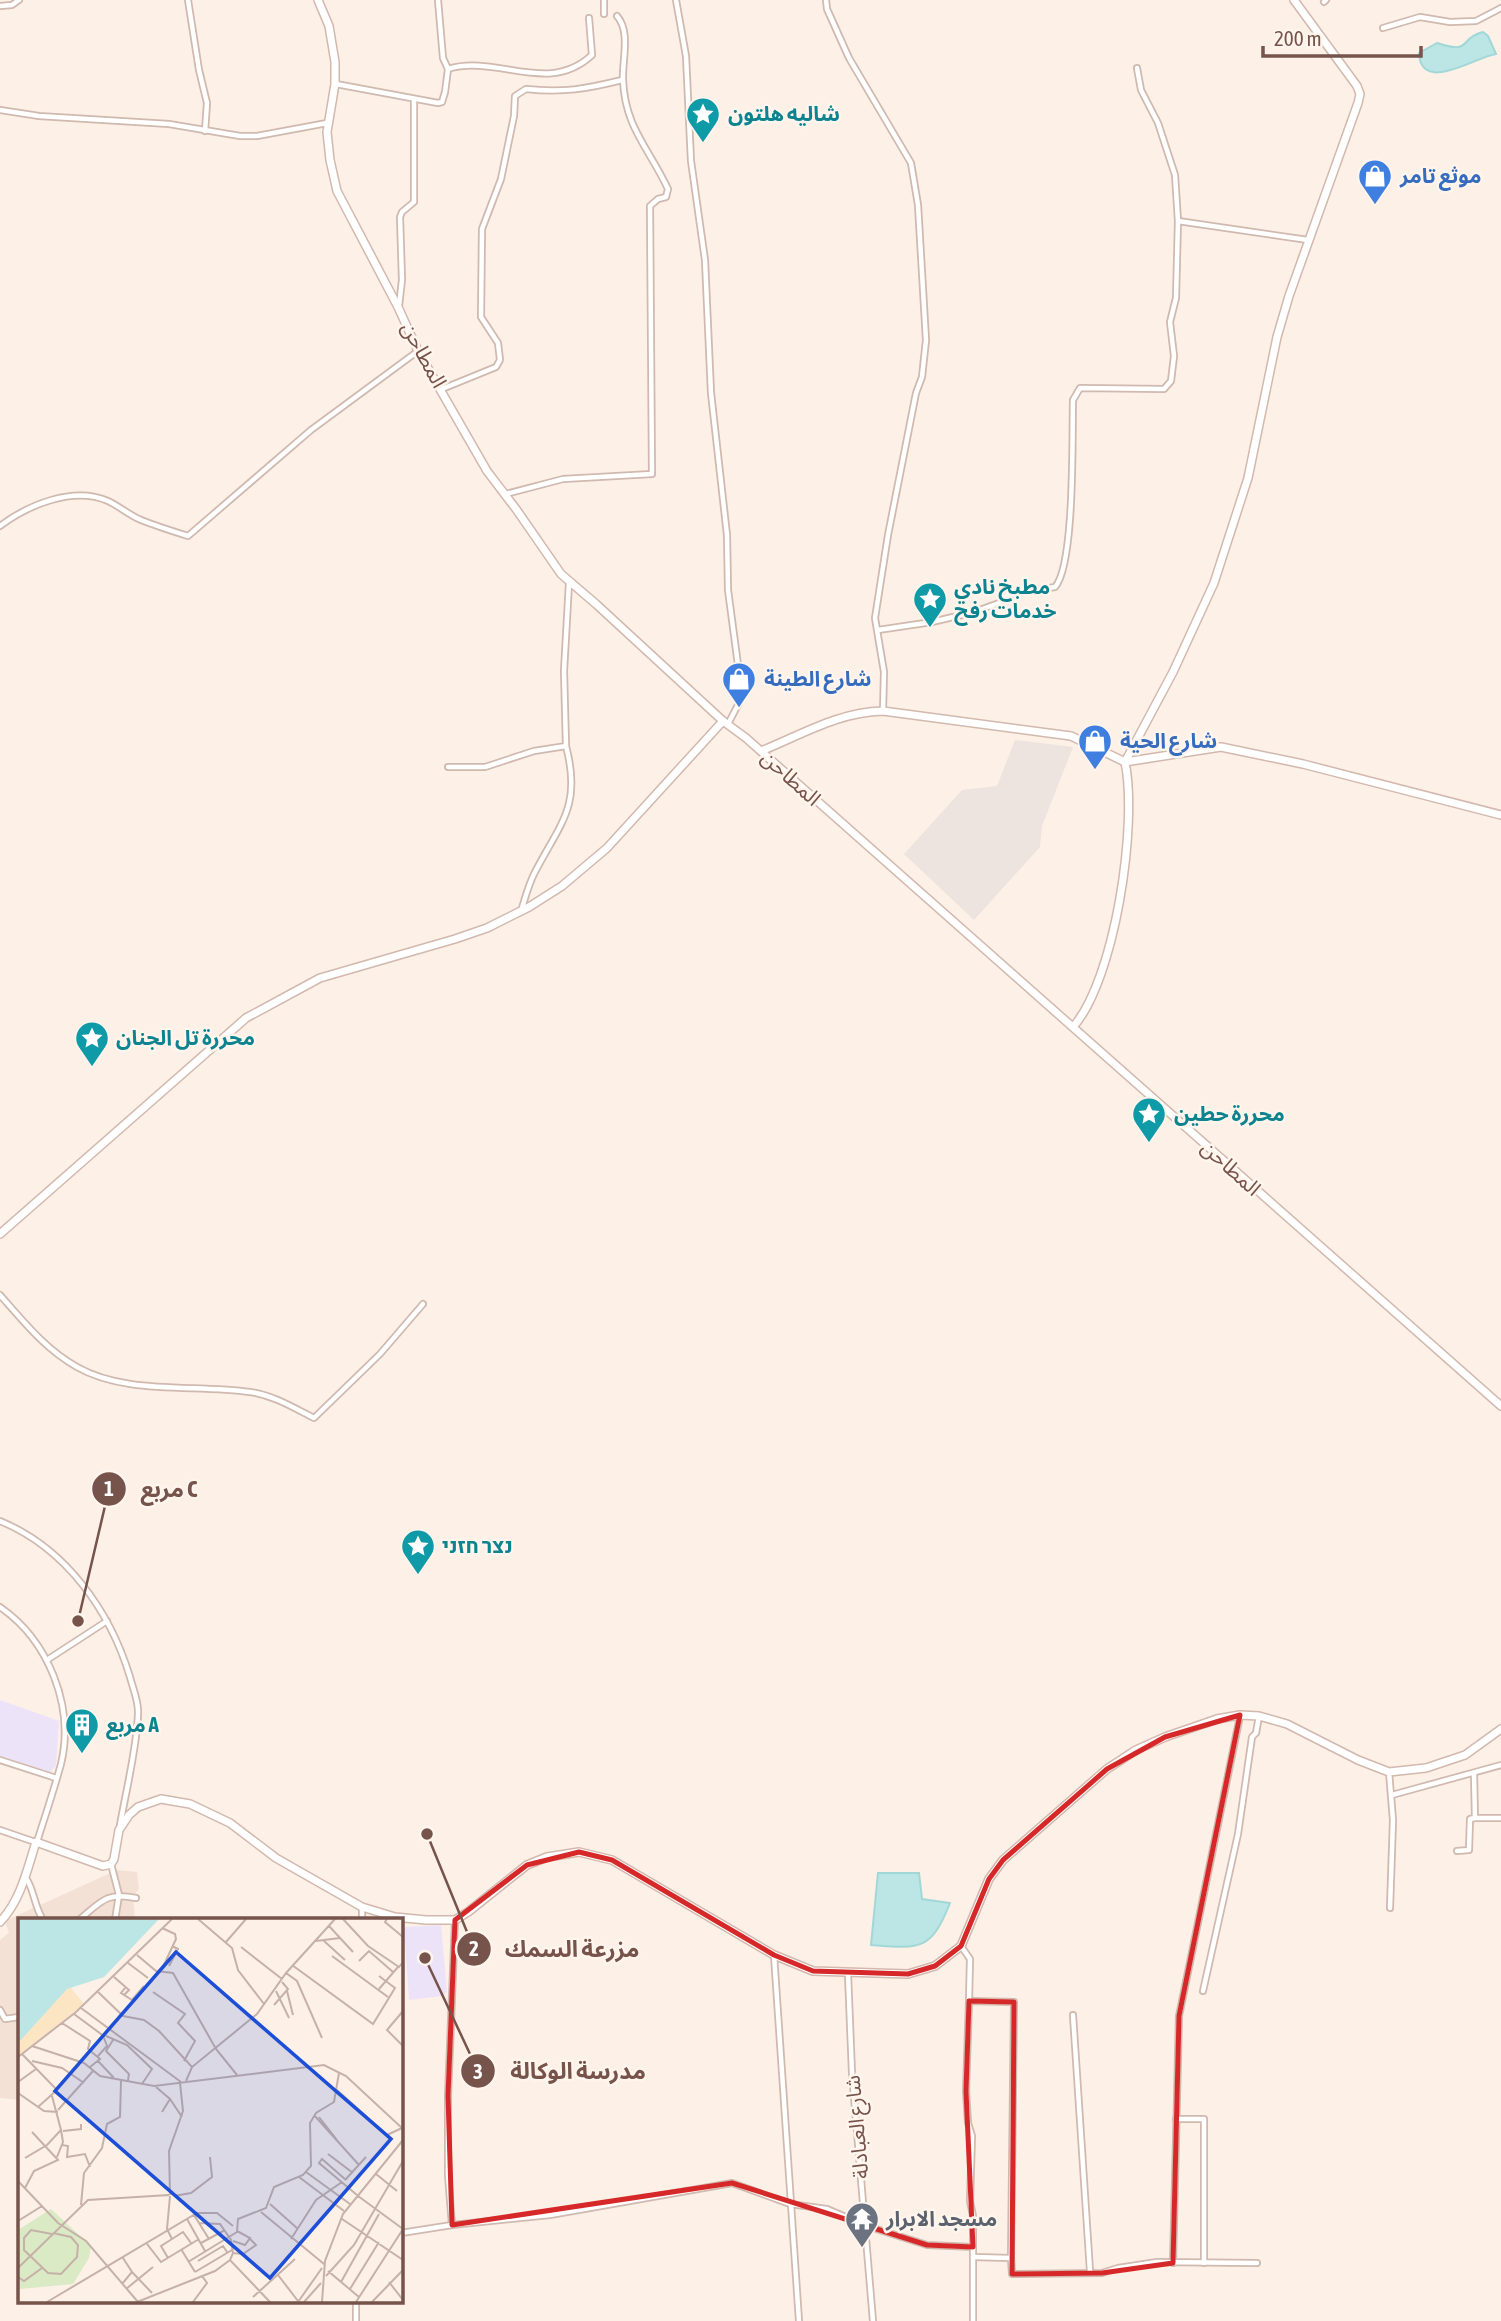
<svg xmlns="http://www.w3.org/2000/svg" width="1501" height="2321" viewBox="0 0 1501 2321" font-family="'Asap Condensed','Noto Sans Arabic',Heebo,sans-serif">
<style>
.residential{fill:#f4e1d5}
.industrial{fill:#ede4e0}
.education{fill:#ede3f9}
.water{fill:#bbe6e5;stroke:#a1d8d7;stroke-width:2}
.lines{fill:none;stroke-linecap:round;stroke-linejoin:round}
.street-casing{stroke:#d0b9af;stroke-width:8}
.secondary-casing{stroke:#d3b8ad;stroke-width:10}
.street{stroke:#fff;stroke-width:4.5}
.secondary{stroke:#fff;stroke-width:7}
.marked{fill:none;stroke:#d62828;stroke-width:5;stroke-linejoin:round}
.labels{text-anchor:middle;stroke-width:5;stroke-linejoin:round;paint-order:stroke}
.culture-label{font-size:21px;font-weight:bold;fill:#0d838f;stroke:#fff5ed;text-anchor:start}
.shop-label{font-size:21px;font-weight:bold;fill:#366cbe;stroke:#fff5ed;text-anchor:start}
.street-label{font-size:21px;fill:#76534b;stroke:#fff5ed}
.worship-label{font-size:21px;font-weight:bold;fill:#5b616d;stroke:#fff5ed;text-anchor:start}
.inset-road{fill:none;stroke:#c6b1a9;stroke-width:2}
.view{fill:#1d4ed8;fill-opacity:0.15;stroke:#1d4ed8;stroke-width:3.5}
.inset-edge{fill:none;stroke:#76534b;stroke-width:3.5}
.leader{fill:none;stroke:#76534b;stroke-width:2.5}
.callout-dot{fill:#76534b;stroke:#fff5ed;stroke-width:2.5}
.mark-label{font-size:21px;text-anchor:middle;font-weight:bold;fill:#fff}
.callout-label{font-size:23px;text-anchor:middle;font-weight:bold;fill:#76534b;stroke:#fff5ed;stroke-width:5;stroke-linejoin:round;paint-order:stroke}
</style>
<rect width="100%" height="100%" fill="#fcf0e7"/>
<path class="residential" d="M117,1870L137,1872L139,1889L133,1896L135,1920H19V2100L0,2098V1940L9,1933L5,1921Z"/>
<path class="industrial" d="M1015,740L1073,747L1042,826L1040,847L974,920L904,854L962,790L997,786Z"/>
<g class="education">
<path d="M0,1700L59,1721L56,1766L50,1772L0,1756Z"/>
<path d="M441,1925L447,1992L442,1996L409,2000L404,1927Z"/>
</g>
<g class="water">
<path d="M1483,32L1488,36L1496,54C1477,56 1421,95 1419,53L1437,43C1473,55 1458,38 1483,32Z"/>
<path d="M878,1873H919L922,1899L950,1903C931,1951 920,1949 871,1945Z"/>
</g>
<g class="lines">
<g class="street-casing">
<g id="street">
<path d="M188,0L199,70L207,103L205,131"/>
<path d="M604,0V14"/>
<path d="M676,0L686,56L691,161L705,260L711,393L727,535L728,590L740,680V701L728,724"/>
<path d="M826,0L827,9L849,58L911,163L918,205L926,340L922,377L916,393L888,535L875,618L884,672L883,711"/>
<path d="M1324,2L1326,0"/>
<path d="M0,6L12,5L19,0"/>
<path d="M1383,28L1420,17L1450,22L1476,21L1501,8"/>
<path d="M448,69C498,54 548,96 592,55L589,18"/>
<path d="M336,84L438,103L442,102L445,92L448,69L443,58L438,0"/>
<path d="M0,110L39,116L169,124L240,136H257L327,123"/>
<path d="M1178,221L1308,240"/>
<path d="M399,306L402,280L400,217L402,212L414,202V99"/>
<path d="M442,389L496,367L500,360L498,343L481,317L482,229L501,179L514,116L515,96L526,89C563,93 586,89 622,80"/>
<path d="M506,494L563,479L652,474L650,206L658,199L666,197L668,189C649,148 625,128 623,80C622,60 631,32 617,16"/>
<path d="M0,526C28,505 73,486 108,501C119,506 129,515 141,520C156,526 172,531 188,536L311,430L418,351"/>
<path d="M878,630L932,622L974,612L999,603L1007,595L1055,587C1075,565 1072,436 1073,400L1080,388L1164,389L1171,381L1174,356L1170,322L1176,298L1178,221L1175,175L1158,123L1141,90L1137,68"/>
<path d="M448,767H485L534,751L566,746L564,671L569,583"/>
<path d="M521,911C525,899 528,886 534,874C560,823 582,807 566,746"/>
<path d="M0,1295C24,1322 45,1349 77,1367C126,1395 195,1384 250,1392C273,1395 294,1408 314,1418L380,1354L423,1304"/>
<path d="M0,1521C66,1548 110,1611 130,1677C133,1689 139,1702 138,1714C137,1747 126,1791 120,1825"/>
<path d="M0,1607C48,1640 75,1706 61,1764C54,1790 45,1816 37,1842"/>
<path d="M47,1660L107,1621"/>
<path d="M0,1760L56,1778"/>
<path d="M1389,1772L1393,1820L1390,1908"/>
<path d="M1392,1795L1501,1765"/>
<path d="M1475,1818H1501"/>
<path d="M0,1830L35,1842"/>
<path d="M1457,1851L1469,1850L1470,1819L1475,1818L1474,1773"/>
<path d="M111,1864L119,1895L115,1920"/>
<path d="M26,1878C34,1889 34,1906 43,1920"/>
<path d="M80,1919C102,1901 106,1892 136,1898"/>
<path d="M362,1920V1907"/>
<path d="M961,1946L970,1959L969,2001"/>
<path d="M774,1955L799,2321"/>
<path d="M848,1974L852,2073L873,2321"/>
<path d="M1203,1991L1238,1834L1252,1737L1256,1733L1259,1716"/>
<path d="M0,2010L5,2019L19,2017"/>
<path d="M1073,2015L1090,2271"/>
<path d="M1176,2119H1204V2263"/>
<path d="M452,2225L448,2175V2096L455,1921"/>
<path d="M401,2233L452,2225L550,2215L732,2183L790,2204L827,2209L867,2226L927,2245L973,2247"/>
<path d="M973,2257L1011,2258L1012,2274L1102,2273L1118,2268L1157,2262L1257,2263"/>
<path d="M1173,2263L1179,2016L1240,1716"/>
<path d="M356,2302V2321"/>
<path d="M973,2321V2216L970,2201L972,2136L968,2123L966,2091L969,2001L1014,2002L1011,2258"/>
</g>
</g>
<g class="secondary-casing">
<g id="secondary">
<path d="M318,0L329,26L335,62V84L327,132L330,160L337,191L398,307L418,351L487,471L516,509L561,574L596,604L723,721L746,738L1501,1406"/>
<path d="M761,751C801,735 838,712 883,711L1071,736L1125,762L1221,747L1303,764L1501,815"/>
<path d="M1073,1027C1115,980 1138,824 1125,762L1173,672L1214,583L1248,478L1277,337L1289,296L1358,103L1360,94L1357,86L1294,0"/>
<path d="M0,1234L246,1018L320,978L455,939L487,928L529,907L562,886L607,848L723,721"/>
<path d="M0,1922C21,1900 27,1870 36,1842L103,1866L111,1864L114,1859L119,1830L129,1815L138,1807L161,1799L190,1804L230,1823L276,1858L362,1907L395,1917L426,1920H455L468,1912L527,1865L547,1857L579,1852L612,1860L774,1955L813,1971L908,1974L935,1966L961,1946L989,1879L1003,1860L1107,1769L1136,1750L1165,1737L1217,1719L1240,1715L1259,1716L1287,1724L1358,1760L1389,1772L1426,1768L1465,1755L1501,1729"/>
</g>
</g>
<use href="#street" class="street"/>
<use href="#secondary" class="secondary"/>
</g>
<path class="marked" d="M1240,1715L1179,2016L1173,2263L1102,2273L1012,2274L1014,2002L969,2001L966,2091L973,2247L927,2245L732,2183L452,2225L448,2096L455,1920L527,1865L579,1852L612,1860L774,1955L813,1971L908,1974L935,1966L961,1946L989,1879L1003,1860L1107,1769L1165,1737Z"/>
<defs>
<g id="sight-pin" transform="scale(1.75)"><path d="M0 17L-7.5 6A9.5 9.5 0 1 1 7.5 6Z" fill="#0f9aa8" stroke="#fff5ed"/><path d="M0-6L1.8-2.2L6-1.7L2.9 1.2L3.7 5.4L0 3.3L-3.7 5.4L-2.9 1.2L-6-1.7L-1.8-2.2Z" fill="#fff"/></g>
<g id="shop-pin" transform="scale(1.75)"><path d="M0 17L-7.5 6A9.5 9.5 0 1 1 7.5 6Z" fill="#3f7fe0" stroke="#fff5ed"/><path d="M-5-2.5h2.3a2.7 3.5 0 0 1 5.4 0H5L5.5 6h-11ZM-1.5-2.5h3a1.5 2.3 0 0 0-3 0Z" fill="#fff"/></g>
<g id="building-pin" transform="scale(1.75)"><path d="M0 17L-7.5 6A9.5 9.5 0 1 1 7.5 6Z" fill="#0f9aa8" stroke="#fff5ed"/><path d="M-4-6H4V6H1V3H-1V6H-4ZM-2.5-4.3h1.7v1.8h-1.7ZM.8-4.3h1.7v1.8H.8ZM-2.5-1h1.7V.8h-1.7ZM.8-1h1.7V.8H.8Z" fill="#fff"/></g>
<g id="temple-pin" transform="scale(1.75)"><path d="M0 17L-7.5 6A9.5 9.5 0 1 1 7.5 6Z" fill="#6b7280" stroke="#fff5ed"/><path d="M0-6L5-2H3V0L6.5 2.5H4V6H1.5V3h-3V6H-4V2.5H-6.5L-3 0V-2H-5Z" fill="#fff"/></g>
</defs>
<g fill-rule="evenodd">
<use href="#sight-pin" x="703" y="114"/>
<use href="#shop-pin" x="1375" y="176"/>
<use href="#sight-pin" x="930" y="599"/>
<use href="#shop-pin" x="739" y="679"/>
<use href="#shop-pin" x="1095" y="741"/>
<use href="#sight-pin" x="92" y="1038"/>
<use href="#sight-pin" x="1149" y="1114"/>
<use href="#sight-pin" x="418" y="1546"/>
<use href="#building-pin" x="82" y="1725"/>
<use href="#temple-pin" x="862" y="2219"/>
</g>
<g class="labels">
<g class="culture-label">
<text x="728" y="121">شاليه هلتون</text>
<text x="954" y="594">مطبخ نادي<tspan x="954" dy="24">خدمات رفح</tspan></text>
<text x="116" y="1045">محررة تل الجنان</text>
<text x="1174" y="1121">محررة حطين</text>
<text x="442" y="1553">נצר חזני</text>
<text x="106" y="1732">مربع A</text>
</g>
<g class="shop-label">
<text x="1400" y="183">موثع تامر</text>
<text x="764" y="686">شارع الطينة</text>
<text x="1120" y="748">شارع الحية</text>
</g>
<g class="street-label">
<text transform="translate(424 355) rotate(62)" y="7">المطاحن</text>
<text transform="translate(791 778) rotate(42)" y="7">المطاحن</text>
<text transform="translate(1231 1168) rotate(42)" y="7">المطاحن</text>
<text transform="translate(857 2127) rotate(-95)" y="7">شارع العبادلة</text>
</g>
<g class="worship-label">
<text x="886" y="2226">مسجد الابرار</text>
</g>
</g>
<g transform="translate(18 1918)">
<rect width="385" height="385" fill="#fcf0e7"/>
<path d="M33,291L73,328L71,340L55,366L2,371L0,312Z" fill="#daeac5"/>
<path d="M51,68L66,86L0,138V118Z" fill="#fbe5c2"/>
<path d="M0,1H141L86,59L49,71L0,125Z" fill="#bbe6e5"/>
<path class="inset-road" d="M180,1L214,30L220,52L246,86M325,1L350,28L381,49L385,44M369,1L367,4L385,19M311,8L335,34M298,23L322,20M306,23L327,42M208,24L228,1M223,29L264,61M119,37L138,53L155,55L198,131L219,157M314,38L370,79M341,43L351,33L375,54M110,45L130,60M274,47L355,106L377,70L361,58M151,48L160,31L154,28M144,51L158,21L157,16L144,10M268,55L279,63L304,120M96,59L111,72L106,77M107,70L103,75L114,82L126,68M361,71L380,49M79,73L105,98L126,102L141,113L174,149M258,73L271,100M269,73L275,97M135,74L167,96L160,105L177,123L166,143M256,87L270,71L264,64M63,90L163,164M385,93L369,112L385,128M56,96L87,119M44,105L72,123L70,131L82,141L72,149M88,118L109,127L134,151L124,166M95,122L88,133L111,156L110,162M14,128L66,145L82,158L136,168L306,147L328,158L385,211M4,136L39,172L20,189M80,138L89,128L86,120M0,139L58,94L154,1M14,143L44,150L66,165M80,143L96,160M168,163L174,149L239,96L268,55L317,1M0,164L18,151M138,169L152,181L144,194M319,172L369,217L384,210M0,175L26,193L40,194M152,181L164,199M40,192L75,153M296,197L341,247M301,199L319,222M45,213L63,211V206M44,227L50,228L49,239L67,236L72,249M310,236L335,255M39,239L45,224L43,212M7,240L29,227L43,212L34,178M288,254L332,286M358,256L379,273M281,259L326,293M327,262L348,239M328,262L304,241L301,245L339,277M0,263L40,305L68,323L120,384M7,270L16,253L40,242L14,214M152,277L151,233L165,193L162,165M152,278L149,311L154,321M156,278L173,275L194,259L192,239M340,278L385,311M252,286L280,311M63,287L66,255L84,230L89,206L102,199L103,163M243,294L306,346M176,297L191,321M169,301L187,333M324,301L385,342M0,303L24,288M181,305L202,306L213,322L215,335M34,316L13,312L6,320V332L30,355L43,356L59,339L60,327L53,319L35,315M273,321L298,282L324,264M215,323L227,327L232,320L219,313M183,325L207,312M129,326L143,344L181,321M163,331L177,354M150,340L143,328L165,314L173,325M212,342L215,335L225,336L238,327L231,320M180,343L205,328L209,334M170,344L219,314L220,301L248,290L256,269L285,257L293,248L292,205L298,195L316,184L321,155M0,350L70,282L151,277M310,353L341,379M114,354L134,375M177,354L214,332M260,357L280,383M308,358L336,327L385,243M0,359L6,363L24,350M323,364L361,296M371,364L385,382M104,366L114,354L105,340M108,371L135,349M332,371L361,324M235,379L277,341M29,384L179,295H199L215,308M119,384L197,353L212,342L252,384M175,384L189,365L184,358M280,384L304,350M286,384L303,365M304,384L307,343L325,296L385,222M338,384L385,311M354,384L385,352"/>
<path class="view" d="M158,34L373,221L252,360L37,173Z"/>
<rect width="385" height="385" class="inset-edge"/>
</g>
<path class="leader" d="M78 1621L109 1489M427 1834L474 1949M425 1958L478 2071"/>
<g class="callout-dot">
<circle cx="78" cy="1621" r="7"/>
<circle cx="427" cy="1834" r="7"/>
<circle cx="425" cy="1958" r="7"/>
<circle cx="109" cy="1489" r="18"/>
<circle cx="474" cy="1949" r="18"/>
<circle cx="478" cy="2071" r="18"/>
</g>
<g class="mark-label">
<text x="109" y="1496">1</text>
<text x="474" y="1956">2</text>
<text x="478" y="2079">3</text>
</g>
<g class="callout-label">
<text x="169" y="1497">مربع C</text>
<text x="572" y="1957">مزرعة السمك</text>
<text x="578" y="2079">مدرسة الوكالة</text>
</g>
<path d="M1263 46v10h158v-10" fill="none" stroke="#76534b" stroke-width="3.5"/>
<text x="1274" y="46" font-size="21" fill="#76534b" stroke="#fff5ed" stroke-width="5" paint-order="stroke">200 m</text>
</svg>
